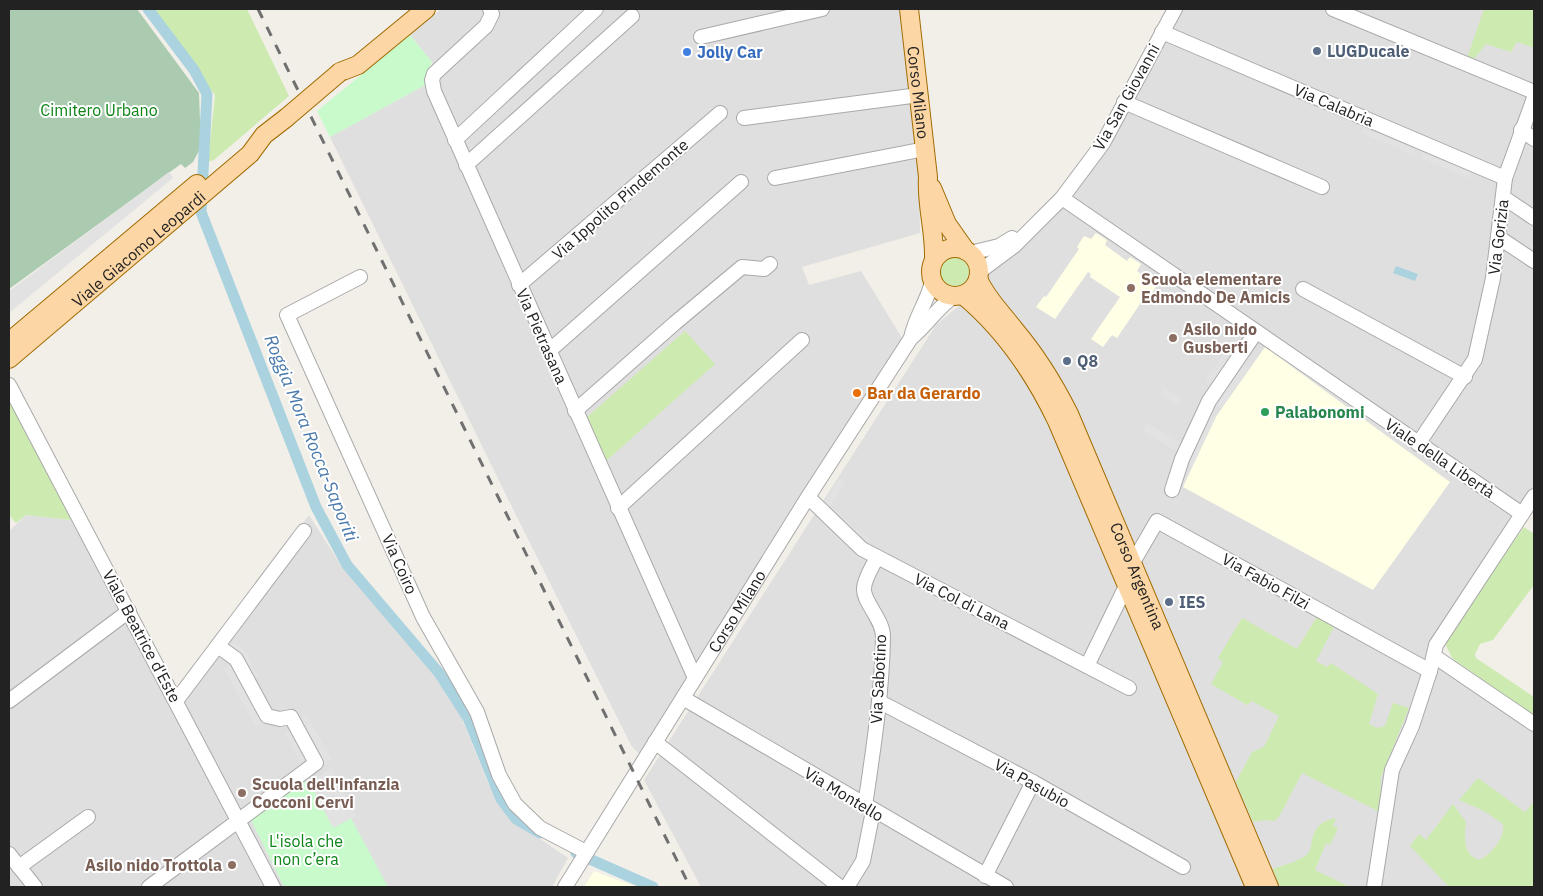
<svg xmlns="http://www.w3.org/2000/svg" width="1543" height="896" viewBox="0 0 1543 896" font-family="'IBM Plex Sans',sans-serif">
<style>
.residential{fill:#e0dfdf}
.education{fill:#ffffe5}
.grass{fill:#cdebb0}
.cemetery{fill:#aacbaf}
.park{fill:#c8facc}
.parking{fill:#e2e2e2}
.water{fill:#aad3df}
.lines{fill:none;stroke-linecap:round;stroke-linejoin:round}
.canal{stroke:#aad3df;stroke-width:11}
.minor-casing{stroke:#a9a9a9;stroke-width:16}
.major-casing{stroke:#a06b00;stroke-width:20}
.minor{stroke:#fff;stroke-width:14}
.major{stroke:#fcd6a4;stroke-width:18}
.rail{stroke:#707070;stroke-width:3;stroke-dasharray:10 10;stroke-linecap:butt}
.major-bridge-casing{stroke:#a06b00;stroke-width:20;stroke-linecap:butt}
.major-bridge{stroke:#fcd6a4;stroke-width:18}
.service-dot{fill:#5c6f8a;stroke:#fff;stroke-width:2}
.shop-dot{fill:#3f7fe0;stroke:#fff;stroke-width:2}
.education-dot{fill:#8d6e63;stroke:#fff;stroke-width:2}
.food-dot{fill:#e8710a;stroke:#fff;stroke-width:2}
.leisure-dot{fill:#2e9e5b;stroke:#fff;stroke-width:2}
.labels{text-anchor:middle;stroke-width:4;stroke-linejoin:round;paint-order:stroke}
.service-label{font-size:16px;font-weight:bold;fill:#4e5e75;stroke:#fff;text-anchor:start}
.shop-label{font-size:16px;font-weight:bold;fill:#366cbe;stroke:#fff;text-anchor:start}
.street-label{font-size:16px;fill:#222;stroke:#fff}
.park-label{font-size:16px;fill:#0c8416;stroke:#fff}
.education-label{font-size:16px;font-weight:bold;fill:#785e54;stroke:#fff;text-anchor:start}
.food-label{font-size:16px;font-weight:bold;fill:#c56008;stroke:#fff;text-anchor:start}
.leisure-label{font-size:16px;font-weight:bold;fill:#27864d;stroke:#fff;text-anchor:start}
.water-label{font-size:18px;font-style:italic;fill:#4a7aab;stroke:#fff}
</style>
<rect width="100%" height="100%" fill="#f2efe9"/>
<g class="residential">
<path d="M441,9H900L919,178L920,233L802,267L809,285L861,271L902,338L693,669L439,89L432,62L410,35Z"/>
<path d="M1175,9H1534V496L1434,655L1534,724V887H1269L979,272L1014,246L1103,143Z"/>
<path d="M427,84L690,675L639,754L631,745L513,509L330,137Z"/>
<path d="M961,304L1008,352L1043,406L1247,887H701L644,780L936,325Z"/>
<path d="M26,515L71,520L169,697L309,515L342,567L429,668L460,714L488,783L508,817L568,858L552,887H9V531Z"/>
</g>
<g class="education">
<path d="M1096,233L1107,240L1105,245L1127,261L1130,257L1141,264L1137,271L1145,277L1147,274L1159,282L1149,297L1146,295L1117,338L1112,335L1103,347L1091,339L1120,297L1090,277L1091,274L1088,272L1055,319L1036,307L1044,296L1046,297L1079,249L1077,247L1084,236L1091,239Z"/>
<path d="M1265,347L1450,482L1373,590L1183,487L1215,418Z"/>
<path d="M594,871L636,887H584Z"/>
</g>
<g class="grass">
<path d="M151,9H247L289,96L214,160L208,162L215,95Z"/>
<path d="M1484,9H1529L1534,11V48L1517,42L1511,52L1486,44L1473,60L1467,58Z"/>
<circle cx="954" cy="272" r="15"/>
<path d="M685,331L715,364L606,461L587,417Z"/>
<path d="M9,397L71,520L26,515L16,523L9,515Z"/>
<path d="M1524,527L1534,534V585L1493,640L1480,644L1475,654L1476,658L1534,697V716L1453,659L1446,646L1449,634Z"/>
<path d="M1318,615L1335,625L1316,661L1327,667L1331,663L1378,694L1369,724L1377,728L1385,726L1393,703L1409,708L1381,777L1380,812L1302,773L1279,817L1274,821L1266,820L1253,822L1236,782L1252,752L1264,747L1279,716L1252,701L1247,705L1211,684L1223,662L1218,658L1242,618L1297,649Z"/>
<path d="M1478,778L1525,812L1534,802V887H1449L1410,846L1419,834L1426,840L1453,804L1466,822C1464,837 1463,856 1480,860C1492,853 1505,839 1503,824L1484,811L1459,800Z"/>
<path d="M1336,818L1333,826L1338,828L1330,845L1326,843L1315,870L1350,887H1280L1273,869C1282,865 1303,861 1309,852C1311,850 1311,844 1312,841C1314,827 1323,820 1336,818Z"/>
</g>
<path class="cemetery" d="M9,9H137L199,93L201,147L193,162L185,168L181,164L9,289Z"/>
<g class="park">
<path d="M410,35L432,62L425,79L427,84L330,137L317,111Z"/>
<path d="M309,781L333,827L351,818L388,887H284L250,818L293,784Z"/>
</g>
<g class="parking">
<path d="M1364,128L1415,149L1413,155L1361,133Z"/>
<path d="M1423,150L1472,171L1469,178L1420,158Z"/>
<path d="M169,172L173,178L9,313V291Z"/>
<path d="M1235,339L1241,343L1211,385L1205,380Z"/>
<path d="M1243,366L1248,369L1221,409L1216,405Z"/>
<path d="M1164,388L1182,398L1178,405L1160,395Z"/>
<path d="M1210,414L1216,417L1192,467L1186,464Z"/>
<path d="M1147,423L1182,443L1177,451L1142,431Z"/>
<path d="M839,479L845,483L829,508L823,504Z"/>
<path d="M834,508L860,533L870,538L865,544L829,512Z"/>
<path d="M234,642L246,652L258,676L252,680L228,649Z"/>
<path d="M233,664L264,721L255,726L224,668Z"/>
<path d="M307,715L332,760L324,765L299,719Z"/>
<path d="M292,730L306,757L299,761L285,733Z"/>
<path d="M332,769L356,816L333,828L309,781Z"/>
</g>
<path class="water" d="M1396,266L1418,274L1415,281L1393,273Z"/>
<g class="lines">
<g class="canal">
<path d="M148,9L194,70L207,94L201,212L316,507L347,565L439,673L468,718L501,799L516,819L540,833"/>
<path d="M576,853L653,887"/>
</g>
<g class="minor-casing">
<g id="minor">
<path d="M490,9L492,14L486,26L434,74L432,80L434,91L695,678"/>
<path d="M1333,9L1534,92"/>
<path d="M1162,32L1505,178"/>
<path d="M701,37L822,9"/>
<path d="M1124,102L1322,187"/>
<path d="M744,118L919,95"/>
<path d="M1521,130L1534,139"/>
<path d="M455,140L596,9"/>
<path d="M466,165L632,16"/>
<path d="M775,178L925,149"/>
<path d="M1503,197L1534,218"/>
<path d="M1062,198L1522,514"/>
<path d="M1498,237L1534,261"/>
<path d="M970,253L999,246L1012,238"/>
<path d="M979,272L1014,246L1062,198L1103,143L1175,9"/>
<path d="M360,277L287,315L423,617L477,712L499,775L515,804L540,828L586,852"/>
<path d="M519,285L720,113"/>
<path d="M1303,289L1465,377"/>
<path d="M911,338C915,317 928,301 932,281"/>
<path d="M549,351L741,182"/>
<path d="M9,385L273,887"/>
<path d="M575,411L675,323L742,267L764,269L770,264"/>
<path d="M1418,444L1475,359L1493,278L1505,178L1534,98"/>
<path d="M1172,490L1182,459L1209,401L1256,332"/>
<path d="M808,497L862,549L1129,688"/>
<path d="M618,508L802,340"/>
<path d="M1126,568L1132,564L1157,521L1430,671"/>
<path d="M1434,656L1534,724"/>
<path d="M1087,666L1127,584L1131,582"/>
<path d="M683,698L1006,887"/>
<path d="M9,701L129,611"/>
<path d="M176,701L304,531"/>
<path d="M880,702L1033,782L1183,867"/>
<path d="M655,742L840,887"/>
<path d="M865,806C873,751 882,695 883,638C884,620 863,602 864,589C864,579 873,566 877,557"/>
<path d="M9,854L35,887"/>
<path d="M19,867L88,817"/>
<path d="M985,876L1033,782"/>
<path d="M149,887L316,763L291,717L280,719L267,716L236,659L218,646"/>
<path id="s1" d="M565,887L808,497L911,338C927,325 937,308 954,296"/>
<path d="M847,887L863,861L873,811"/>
<path d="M1374,887L1392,770L1412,726L1430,671L1436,645L1534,496"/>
</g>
</g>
<g class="major-casing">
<g id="major">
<path id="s2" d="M909,9L928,177C926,205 935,231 934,259"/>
<path d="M340,72L358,65L426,9"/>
<path d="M932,188L947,224L966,251"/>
<circle cx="955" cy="272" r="24"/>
<path id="s3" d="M978,279C987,299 1001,312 1014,329C1036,355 1054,384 1069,414L1269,887"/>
<path d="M963,295C1004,329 1034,373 1057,421L1255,887"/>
<path d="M9,342L197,184"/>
<path id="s4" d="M9,359L250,154L264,135L286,118"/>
</g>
</g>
<use href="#minor" class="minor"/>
<use href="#major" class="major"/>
<path class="rail" d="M258,9L690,887"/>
<g class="major-bridge-casing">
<path id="major-bridge" d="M286,118L340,72"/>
</g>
<use href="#major-bridge" class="major-bridge"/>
</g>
<g class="service-dot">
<circle cx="1317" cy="51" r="5"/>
<circle cx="1067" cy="361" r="5"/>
<circle cx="1169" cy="602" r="5"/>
</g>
<circle class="shop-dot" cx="687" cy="52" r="5"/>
<g class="education-dot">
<circle cx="1131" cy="288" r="5"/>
<circle cx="1173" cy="338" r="5"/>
<circle cx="242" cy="793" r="5"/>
<circle cx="232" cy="865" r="5"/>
</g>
<circle class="food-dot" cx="857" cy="393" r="5"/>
<circle class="leisure-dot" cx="1265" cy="412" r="5"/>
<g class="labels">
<g class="service-label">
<text x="1327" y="57">LUGDucale</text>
<text x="1077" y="367">Q8</text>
<text x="1179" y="608">IES</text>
</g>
<g class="shop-label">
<text x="697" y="58">Jolly Car</text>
</g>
<g class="street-label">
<text dy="6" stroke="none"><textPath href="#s2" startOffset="84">Corso Milano</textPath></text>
<text transform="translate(1126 97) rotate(-61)" y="6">Via San Giovanni</text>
<text transform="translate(1334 105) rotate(23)" y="6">Via Calabria</text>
<text transform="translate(620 199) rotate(-41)" y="6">Via Ippolito Pindemonte</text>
<text transform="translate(1498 237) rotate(-83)" y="6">Via Gorizia</text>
<text dy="6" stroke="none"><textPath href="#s4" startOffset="170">Viale Giacomo Leopardi</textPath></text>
<text transform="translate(542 336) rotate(66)" y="6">Via Pietrasana</text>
<text transform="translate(1440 458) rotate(34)" y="6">Viale della Libertà</text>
<text transform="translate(400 564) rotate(66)" y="6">Via Coiro</text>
<text dy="6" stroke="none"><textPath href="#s3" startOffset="339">Corso Argentina</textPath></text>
<text transform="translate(1266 581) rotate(29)" y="6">Via Fabio Filzi</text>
<text transform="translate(962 601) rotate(27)" y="6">Via Col di Lana</text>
<text dy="6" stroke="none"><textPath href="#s1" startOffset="325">Corso Milano</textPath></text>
<text transform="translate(142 636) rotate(62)" y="6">Viale Beatrice d'Este</text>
<text transform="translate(878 679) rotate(-87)" y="6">Via Sabotino</text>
<text transform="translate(1032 783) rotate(29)" y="6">Via Pasubio</text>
<text transform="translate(844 794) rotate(31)" y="6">Via Montello</text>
</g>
<g class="park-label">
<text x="99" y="116">Cimitero Urbano</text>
<text x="306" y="847">L'isola che<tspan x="306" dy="18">non c’era</tspan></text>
</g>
<g class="education-label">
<text x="1141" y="285">Scuola elementare<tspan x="1141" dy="18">Edmondo De Amicis</tspan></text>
<text x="1183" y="335">Asilo nido<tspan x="1183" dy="18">Gusberti</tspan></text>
<text x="252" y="790">Scuola dell'infanzia<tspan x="252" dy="18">Cocconi Cervi</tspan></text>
<text x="222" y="871" text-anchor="end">Asilo nido Trottola</text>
</g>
<g class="food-label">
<text x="867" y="399">Bar da Gerardo</text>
</g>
<g class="leisure-label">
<text x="1275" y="418">Palabonomi</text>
</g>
<g class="water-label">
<text transform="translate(311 438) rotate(68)" y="6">Roggia Mora Rocca-Saporiti</text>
</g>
</g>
<rect width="1543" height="896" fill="none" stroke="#222222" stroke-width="20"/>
</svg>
